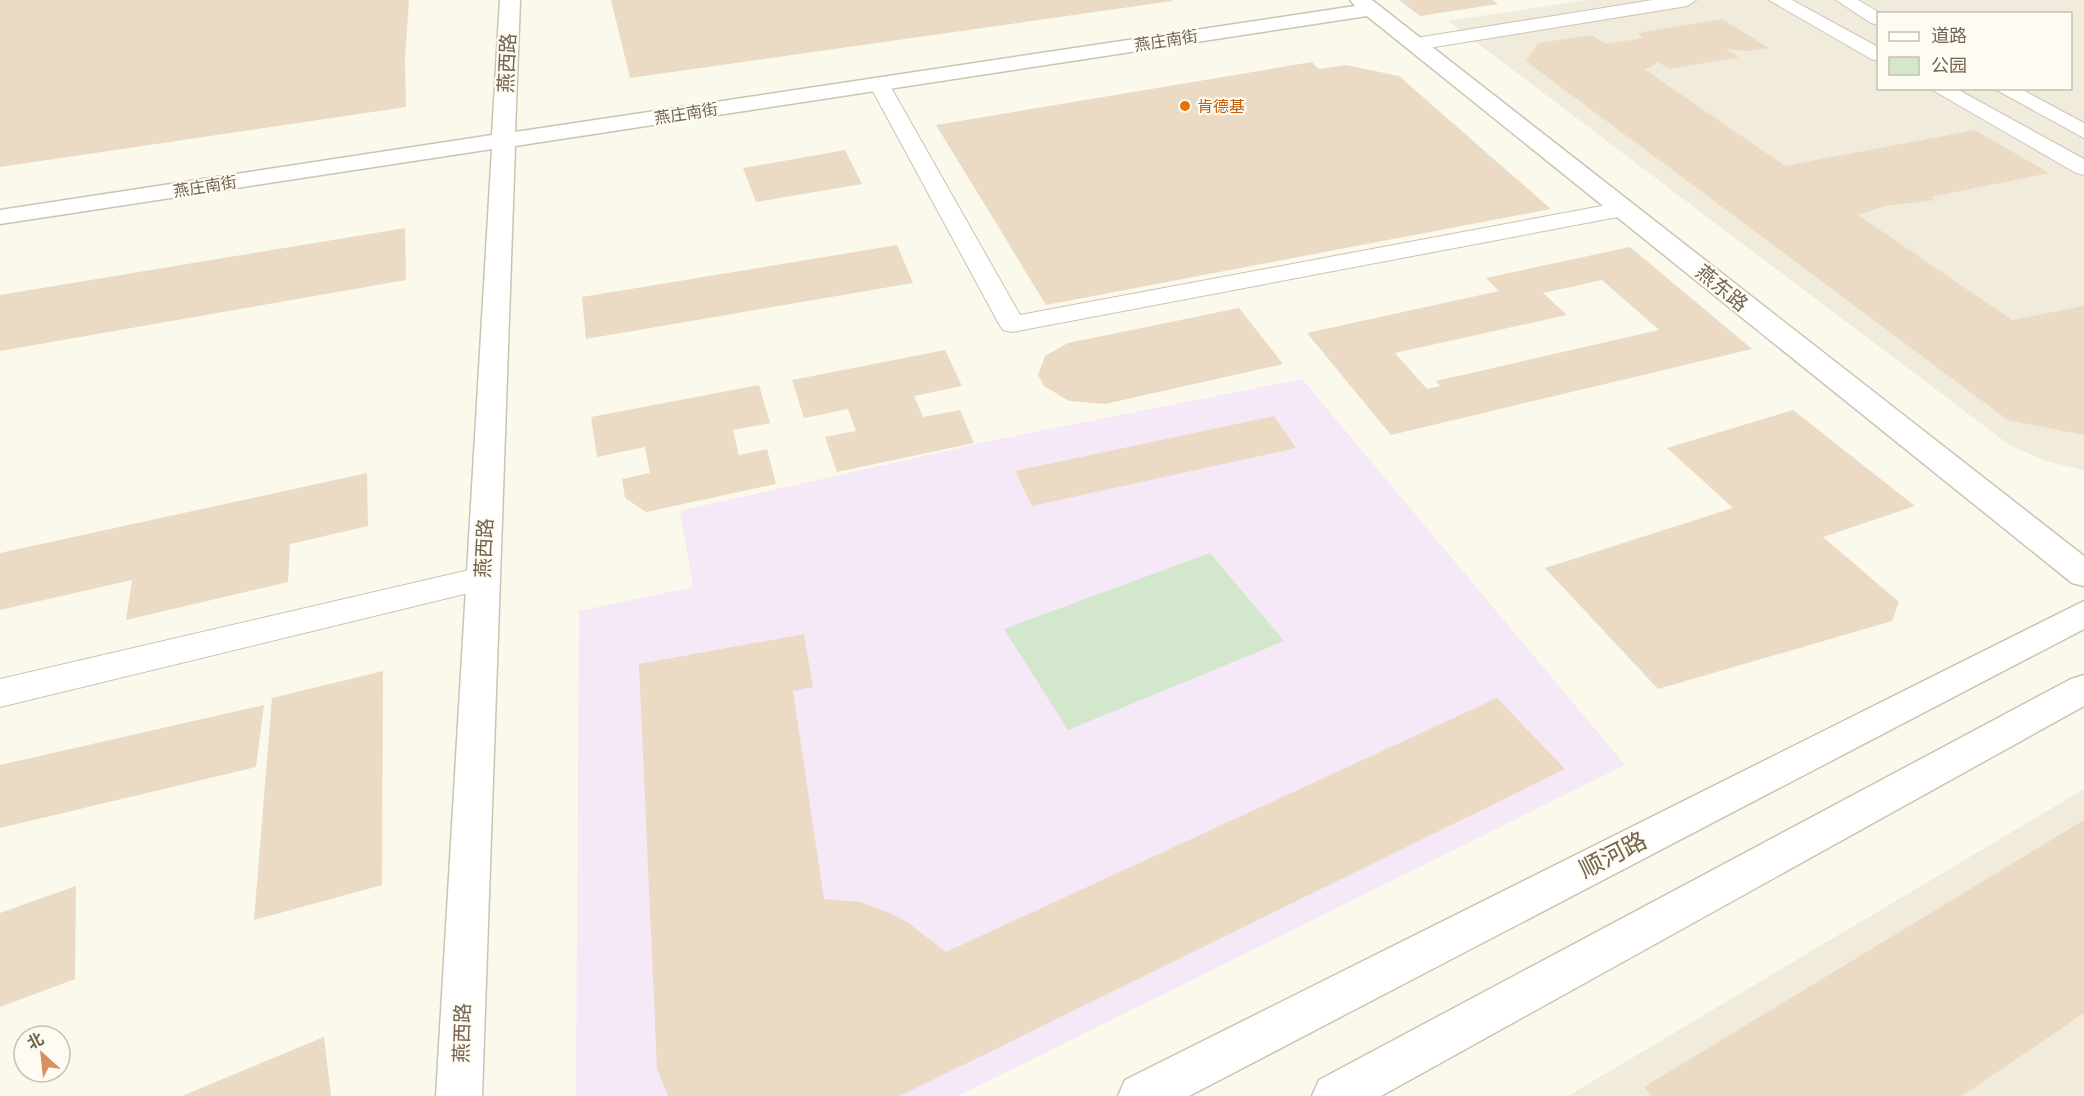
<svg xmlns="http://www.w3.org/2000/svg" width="2084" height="1096" viewBox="0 0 2084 1096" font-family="'Source Sans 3','Noto Sans SC',sans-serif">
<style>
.residential{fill:#f1ebdb;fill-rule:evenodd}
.education{fill:#f5e8f7}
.green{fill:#d2e7cc}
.building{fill:#ebdbc5;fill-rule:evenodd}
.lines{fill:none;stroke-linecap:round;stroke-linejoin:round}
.lane-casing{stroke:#ccc3b3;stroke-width:2}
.street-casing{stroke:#ccc3b3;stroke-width:3}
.secondary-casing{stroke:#cec3b1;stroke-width:3}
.lane{fill:#fff;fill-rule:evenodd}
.street{fill:#fff;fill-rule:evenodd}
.secondary{fill:#fff;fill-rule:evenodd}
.food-dot{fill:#e8710a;stroke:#fdfbf2;stroke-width:2}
.labels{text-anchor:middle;stroke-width:4.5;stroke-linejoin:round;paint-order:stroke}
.far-street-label{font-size:16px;fill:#736451;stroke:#fdfbf2}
.far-food-label{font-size:16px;fill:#c56008;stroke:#fdfbf2;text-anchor:start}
.street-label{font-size:20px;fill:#736451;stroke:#fdfbf2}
.near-street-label{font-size:24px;fill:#736451;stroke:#fdfbf2}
</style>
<rect width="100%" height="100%" fill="#fbf8ec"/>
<g class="residential">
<path d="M1586,0H2084V470L2045,461L2008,444L1448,21ZM1878,14H2070V88H1878Z"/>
<path d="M2084,789V1096H1568Z"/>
</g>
<path class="education" d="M1302,379L1625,765L958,1096H576L579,611L693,587L680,511L995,440Z"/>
<path class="green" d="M1210,553L1284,641L1068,730L1004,629Z"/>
<g class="building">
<path d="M0,0H409L405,60L406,107L0,167Z"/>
<path d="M611,0H1172V1L630,78Z"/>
<path d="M1399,0H1492L1498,4L1420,16Z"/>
<path d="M1722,19L1769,48L1748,51L1726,49L1739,57L1669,69L1658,62L1650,68L1644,69L1785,166L1975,130L2049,173L1931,197L1935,200L1884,206L1858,215L2012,320L2084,306V435L2008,420L1526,61L1538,43L1592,35L1606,44L1643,38L1637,33Z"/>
<path d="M1312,62L1319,69L1346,65L1399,76L1551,209L1046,305L936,125Z"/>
<path d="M845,150L862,184L756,202L743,168Z"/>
<path d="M405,228L406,280L0,351V295Z"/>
<path d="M897,245L913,283L586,339L582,297Z"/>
<path d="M1630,247L1752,349L1391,435L1307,333L1499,291L1486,278ZM1602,280L1659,330L1436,381L1440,386L1427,389L1395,353L1567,315L1543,293Z"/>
<path d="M1239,308L1283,364L1105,404L1069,401L1044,386L1038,375L1045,356L1068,343Z"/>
<path d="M945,350L962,386L914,396L923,417L960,410L974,443L837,472L825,437L856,431L848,409L804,418L792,380Z"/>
<path d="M759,385L770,423L733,430L739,455L767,449L776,484L646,512L625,498L622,479L650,473L645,447L597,457L591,417Z"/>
<path d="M1793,410L1915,506L1823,537L1899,602L1892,621L1658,689L1545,568L1733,508L1667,448Z"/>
<path d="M1274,416L1296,448L1032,506L1015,471Z"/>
<path d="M367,473L368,526L290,544L288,582L126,620L132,580L0,610V553Z"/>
<path d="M804,634L813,687L793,691L824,899L860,902L890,913L907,922L946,952L1497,698L1565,769L900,1096H668L657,1069L639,664Z"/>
<path d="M383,671L382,885L254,920L272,698Z"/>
<path d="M264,705L256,767L0,828V765Z"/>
<path d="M2084,820V1013L1962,1096H1652L1644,1087Z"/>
<path d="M76,886L75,979L0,1007V913Z"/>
<path d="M324,1037L331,1096H182Z"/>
</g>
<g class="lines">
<g class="lane-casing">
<g id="lane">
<path d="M1653,0H1696L1687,6L1416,50L1406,44L1416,38Z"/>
<path d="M1769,0H1792L1878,47V61L1871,59Z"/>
<path d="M1836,0H1858L1882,14H1878V25L1871,23Z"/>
<path d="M879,78L886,80L889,84L1020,315L1623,202L1631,204L1635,209L1631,214L1623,216L1012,332L1003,330L999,324L869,84L872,80Z"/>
<path d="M1929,88H1955L2084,159V175L2076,173Z"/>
<path d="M1993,88H2019L2084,123V138Z"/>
<path d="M482,567L493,571L498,579L493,587L0,707V679Z"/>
</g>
</g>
<g class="street-casing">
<path id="street" d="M500,0H520L515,132L1355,6L1350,0H1372L2084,556V586L2072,583L1367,16L515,146L482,1096H436L492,149L0,224V210L492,135Z"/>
</g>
<g class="secondary-casing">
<g id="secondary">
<path d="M2084,601V629L1189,1096H1118L1125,1080Z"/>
<path d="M2084,675V706L1381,1096H1312L1319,1080L2071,679Z"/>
</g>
</g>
<use href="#lane" class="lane"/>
<use href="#street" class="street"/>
<use href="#secondary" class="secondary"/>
</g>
<circle class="food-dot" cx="1185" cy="106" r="6"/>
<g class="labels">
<g class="far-street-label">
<text transform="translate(1166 40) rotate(-9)" y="6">燕庄南街</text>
<text transform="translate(686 113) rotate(-9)" y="6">燕庄南街</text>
<text transform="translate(205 186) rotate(-9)" y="6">燕庄南街</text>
</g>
<g class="far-food-label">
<text x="1197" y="112">肯德基</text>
</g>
<g class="street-label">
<text transform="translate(507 63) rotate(-87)" y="7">燕西路</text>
<text transform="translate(1722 288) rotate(39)" y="7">燕东路</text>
<text transform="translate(484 548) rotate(-87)" y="7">燕西路</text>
<text transform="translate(462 1033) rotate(-88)" y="7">燕西路</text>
</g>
<g class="near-street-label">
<text transform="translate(1613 855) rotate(-27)" y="8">顺河路</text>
</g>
</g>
<rect x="1877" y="12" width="195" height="78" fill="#fdfbf2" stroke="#c6bfb2" stroke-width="1.5"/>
<rect x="1889" y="32" width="30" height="9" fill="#ffffff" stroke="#c6bfb2" stroke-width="1.5"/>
<text x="1931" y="42" font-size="18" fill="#736451">道路</text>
<rect x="1889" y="57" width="30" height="18" fill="#d2e7cc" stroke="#c6bfb2" stroke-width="1.5"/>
<text x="1931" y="72" font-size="18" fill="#736451">公园</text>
<g transform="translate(42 1054) rotate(333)"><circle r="28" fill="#fdfbf2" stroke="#c6bfb2" stroke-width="1.5"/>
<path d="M0-4.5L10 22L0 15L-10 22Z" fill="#d59161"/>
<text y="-9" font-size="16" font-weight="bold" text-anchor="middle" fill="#736451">北</text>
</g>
</svg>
